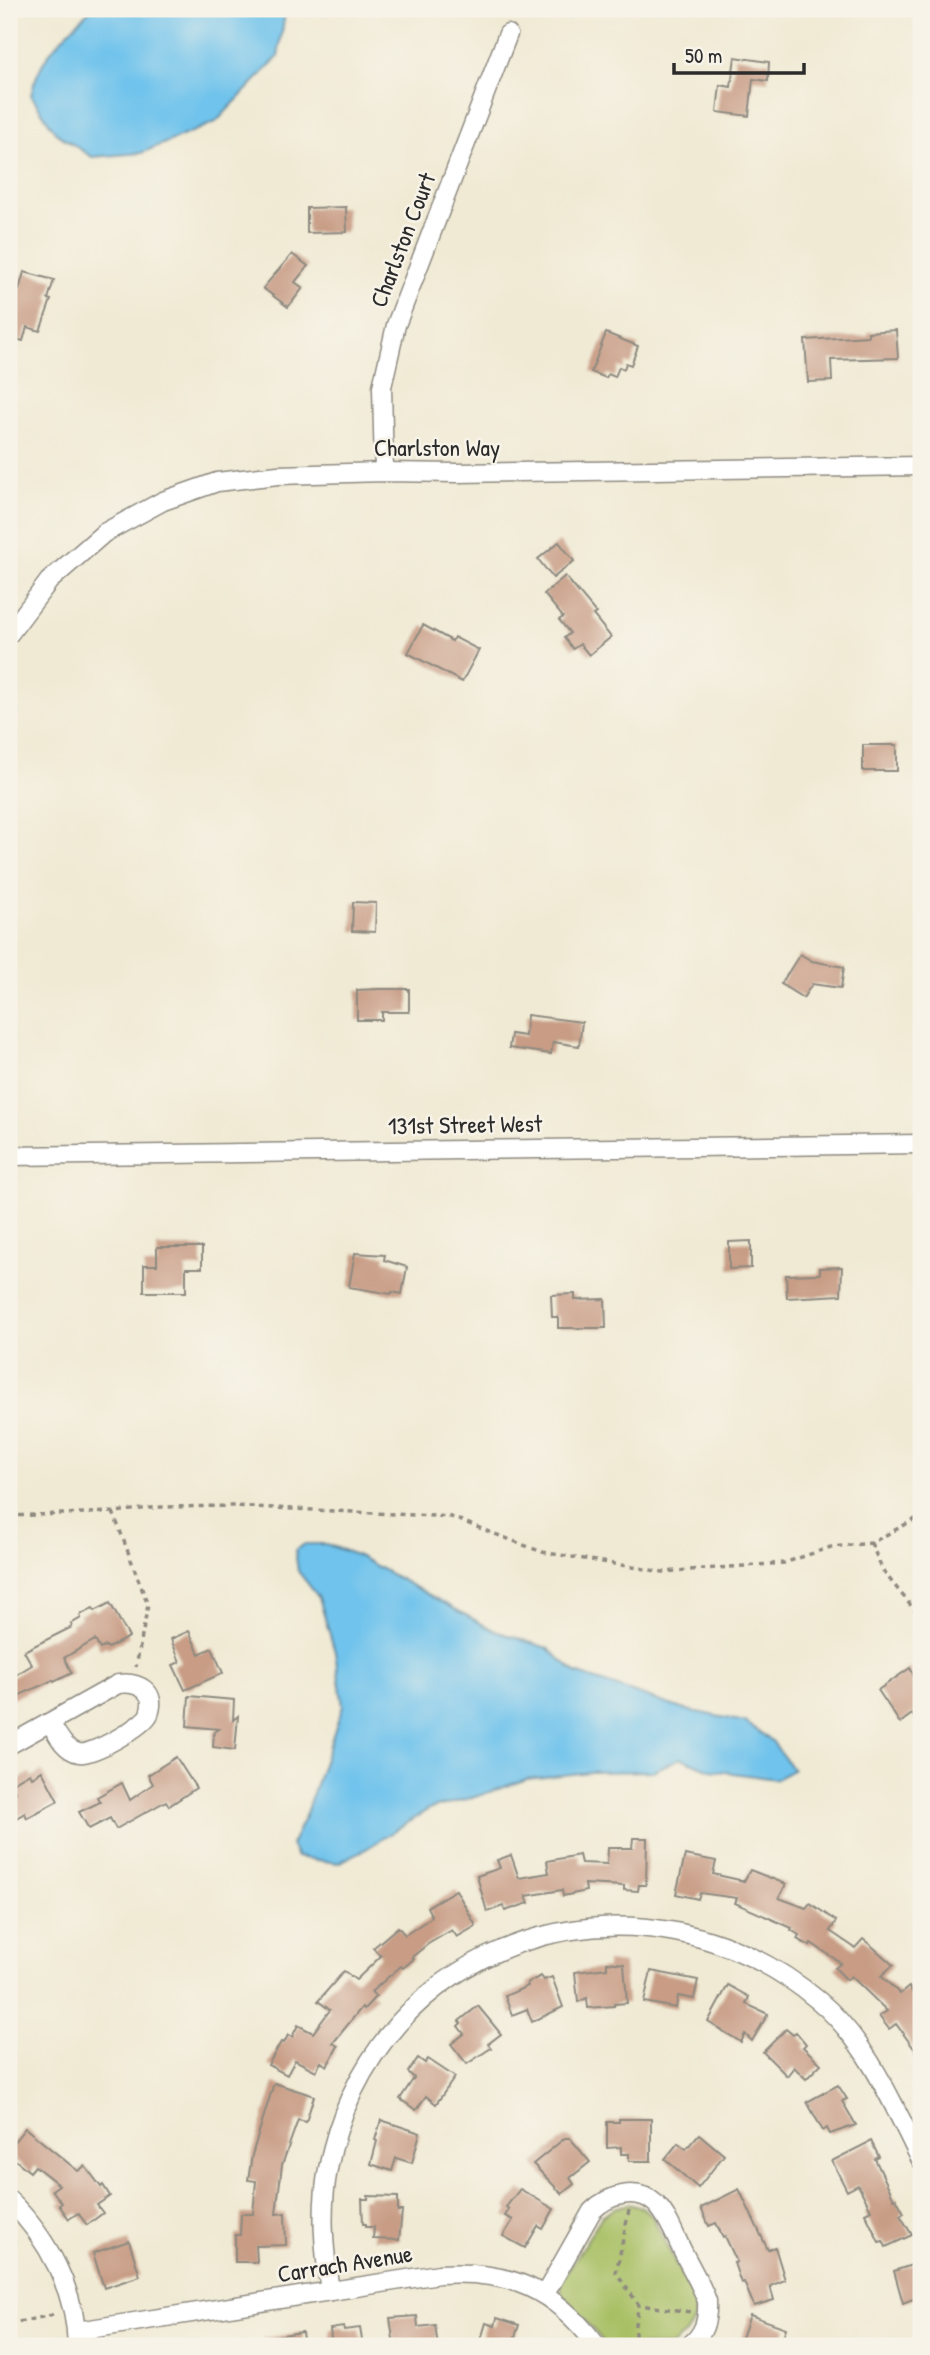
<svg xmlns="http://www.w3.org/2000/svg" width="930" height="2355" viewBox="0 0 930 2355" font-family="'Patrick Hand',sans-serif">
<style>
.green{fill:#a8bf64;stroke:#6a7548;stroke-width:2}
.water{fill:#6fc3ec;stroke:#4d778c;stroke-width:2}
.building{fill:#c89c85}
.lines{fill:none;stroke-linecap:round;stroke-linejoin:round}
.street-casing{stroke:#8e8a80;stroke-width:21}
.path{stroke:#8e8a80;stroke-width:3.5;stroke-dasharray:5 5;stroke-linecap:butt}
.street{stroke:#fff;stroke-width:18}
.labels{text-anchor:middle;stroke-width:5;stroke-linejoin:round;paint-order:stroke}
.street-label{font-size:24px;fill:#2b2b2b;stroke:#f7f3e8}
</style>
<rect width="100%" height="100%" fill="#f7f3e8"/>
<filter id="ink" filterUnits="userSpaceOnUse"><feTurbulence type="fractalNoise" baseFrequency=".0143" numOctaves="2"/><feDisplacementMap in="SourceGraphic" scale="14" xChannelSelector="R" yChannelSelector="G"/><feConvolveMatrix kernelMatrix="1 2 1 2 8 2 1 2 1" color-interpolation-filters="sRGB"/></filter>
<filter id="wash" filterUnits="userSpaceOnUse"><feTurbulence type="fractalNoise" baseFrequency=".00686" numOctaves="4" result="noise"/><feDisplacementMap in="SourceGraphic" scale="28" xChannelSelector="R" yChannelSelector="G"/><feGaussianBlur stdDeviation="1.57" result="paint"/><feColorMatrix in="noise" values="0 0 0 0 0 0 0 0 0 0 0 0 0 0 0 0 0 1.4 0 .05"/><feComposite in="paint" operator="in"/></filter>
<g filter="url(#wash)">
<rect width="100%" height="100%" fill="#f0ead4"/>
<path class="green" d="M629,2204L642,2208L652,2216L696,2304L693,2323L686,2334L671,2346H607L561,2293L562,2280L602,2216L613,2208Z"/>
<g class="water">
<path d="M91,9H284L285,13L278,57L216,122L141,153L92,157L56,133L31,95C40,54 64,37 91,9Z"/>
<path d="M305,1544H326L356,1555L495,1631L547,1648L576,1673L682,1709L745,1722L772,1741L793,1770L776,1779L711,1770L681,1758L653,1771L590,1772L527,1779L475,1797L429,1809L366,1849L338,1863L297,1857L291,1845L305,1816L343,1706L335,1652L319,1598L298,1571L295,1550Z"/>
</g>
<g id="blocks">
<g class="building">
<path d="M735,57L769,62L768,81L753,79L749,116L717,112L720,85L731,87Z"/>
<path d="M346,207L347,232L307,233V208Z"/>
<path d="M292,254L308,266L295,282L303,288L288,307L263,288Z"/>
<path d="M24,272L54,280L48,299L51,300L40,331L27,327L23,341L9,337V311L15,289L19,290Z"/>
<path d="M896,330L898,358L831,360L832,381L808,382L805,340L868,336V332Z"/>
<path d="M606,333L638,346L631,365L626,363L624,369L619,367L615,377L608,374L606,378L591,372Z"/>
<path d="M559,542L574,561L553,578L538,559Z"/>
<path d="M565,576L596,613L593,615L611,637L589,655L580,644L573,649L564,638L570,633L559,620L563,617L544,594Z"/>
<path d="M423,625L452,641L454,637L479,650L462,682L408,653Z"/>
<rect x="863" y="745" width="34" height="26"/>
<path d="M353,902L376,903L375,932L352,931Z"/>
<path d="M800,954L812,961L844,967L841,988L812,984L803,998L781,984Z"/>
<path d="M379,989H409V1012H382V1020H357V990Z"/>
<path d="M527,1015L582,1022L579,1046L553,1042L551,1054L509,1048L511,1034L525,1036Z"/>
<path d="M751,1241V1268L729,1269V1242Z"/>
<path d="M157,1247H202V1268H186V1292H144V1265H157Z"/>
<path d="M355,1253L385,1255L384,1260L407,1267L402,1294L392,1292L391,1294L349,1287Z"/>
<path d="M842,1267L841,1295L787,1298L786,1275L820,1274V1268Z"/>
<path d="M575,1294V1300L605,1299L606,1328H558V1317H552L551,1295Z"/>
<path d="M110,1603L129,1637L108,1648L106,1646L100,1649L95,1640L64,1658L72,1673L54,1682L53,1680L9,1700V1679L32,1665L24,1651L72,1627L71,1624L81,1618L80,1615L93,1608L95,1611Z"/>
<path d="M189,1631L199,1654L212,1648L223,1673L185,1690L173,1665L180,1662L171,1639Z"/>
<path d="M910,1668L914,1676L921,1670V1727L912,1714L900,1723L878,1690Z"/>
<path d="M189,1696L234,1700L233,1720L238,1716L235,1750L213,1747L214,1732L219,1729L187,1726Z"/>
<path d="M176,1757L196,1788L169,1806L166,1801L116,1829L110,1818L89,1829L79,1812L100,1802L97,1797L122,1783L130,1800L153,1784L148,1775Z"/>
<path d="M42,1771L58,1801L27,1818L25,1813L9,1822V1796L15,1792L11,1784L30,1773L32,1777Z"/>
<path d="M633,1838H647L646,1885H639L638,1891L624,1890V1886L585,1884L586,1891L563,1896L562,1890L526,1896L529,1903L505,1911L503,1906L487,1912L477,1876L500,1868L497,1860L511,1855L519,1878L549,1873L547,1861L579,1855L581,1863L607,1864L608,1848H632Z"/>
<path d="M685,1855L716,1861L713,1874L744,1881L750,1870L786,1884L779,1898L806,1908L810,1903L836,1921L830,1931L855,1948L863,1939L873,1947L893,1965L881,1976L900,1994L909,1987L921,2004V2058L896,2024L889,2029L879,2016L887,2011L851,1976L847,1980L835,1968L841,1963L811,1943L810,1946L797,1939L799,1935L791,1930L792,1928L735,1903L737,1898L700,1893L698,1899L676,1894Z"/>
<path d="M456,1890L476,1926L457,1937L452,1930L428,1944L412,1957L414,1959L403,1968L401,1966L371,1992L376,1996L364,2009L362,2007L333,2043L338,2046L327,2066L321,2062L316,2071L295,2060L287,2075L268,2065L281,2042L284,2043L288,2035L292,2037L298,2025L313,2033L330,2010L318,2001L344,1971L356,1980L381,1956L373,1948L398,1927L405,1935L432,1917L427,1907Z"/>
<path d="M607,1962L624,1964L627,2003L614,2004V2006L588,2008L587,1998L578,2002L575,1972L607,1968Z"/>
<path d="M651,1971L698,1980L694,1999L678,1996L676,2008L644,2002Z"/>
<path d="M541,1976L544,1980L552,1977L563,2007L532,2022L527,2009L512,2015L505,1996L528,1986L527,1983Z"/>
<path d="M728,1985L749,1997L746,2004L768,2014L752,2041L745,2034L741,2042L708,2022Z"/>
<path d="M478,2006L501,2034L488,2044L491,2048L467,2064L451,2044L464,2034L458,2026L461,2023L459,2021Z"/>
<path d="M786,2029L793,2035L796,2032L806,2044L803,2047L821,2064L806,2079L794,2067L787,2076L763,2052Z"/>
<path d="M418,2058L425,2063L428,2059L455,2077L436,2104L426,2096L416,2110L400,2099L414,2078L408,2072Z"/>
<path d="M274,2083L314,2096L306,2122L298,2120L282,2165L276,2214L285,2213L286,2245L256,2246L257,2262H235V2235H240L241,2214H253L256,2181L248,2180L252,2155Z"/>
<path d="M838,2085L847,2099L842,2101L856,2125L830,2134L827,2128L823,2131L807,2102Z"/>
<path d="M619,2119H651V2161H629V2154H621V2147L607,2148V2122H619Z"/>
<path d="M381,2120L420,2133L412,2163L396,2158L392,2171L371,2164L377,2141L375,2140Z"/>
<path d="M25,2128L78,2171L85,2166L101,2187L103,2185L110,2196L97,2205L103,2213L87,2225L78,2213L69,2219L59,2205L62,2203L52,2190L59,2185L35,2166L30,2172L13,2158L15,2156L9,2151V2148Z"/>
<path d="M699,2134L724,2155L698,2188L665,2159L678,2143L686,2149Z"/>
<path d="M565,2138H570L590,2162L570,2178L574,2184L562,2194L533,2164Z"/>
<path d="M871,2141L879,2157L875,2159L894,2199L896,2198L904,2213L900,2215L912,2235L886,2247L883,2241L879,2242L865,2213L871,2210L858,2185L847,2191L832,2161Z"/>
<path d="M520,2189L554,2209L543,2229L538,2226L525,2248L503,2236L513,2220L505,2216L509,2209L506,2207Z"/>
<path d="M739,2189L768,2250L775,2247L785,2280L770,2286L774,2300L754,2306L744,2282L741,2283L734,2263L737,2262L725,2236L723,2237L716,2223L709,2226L701,2208Z"/>
<path d="M368,2196L398,2197V2211H402L399,2240L373,2239L374,2227H366V2224H363L362,2199H368Z"/>
<path d="M129,2241L140,2276L104,2288L93,2253Z"/>
<path d="M921,2262V2296L903,2303L894,2271Z"/>
<path d="M750,2315L786,2328L780,2346H744L747,2340L742,2338Z"/>
<path d="M417,2316L418,2327L435,2325L438,2346H394L390,2318Z"/>
<path d="M497,2318L519,2325L512,2346H479L486,2323L495,2326Z"/>
<path d="M343,2327L344,2330L360,2328L363,2346H332L330,2329Z"/>
<path d="M302,2332L304,2346H264L263,2338Z"/>
</g>
</g>
</g>
<g filter="url(#ink)">
<use href="#blocks" fill-opacity="0" stroke="#8e8a80" stroke-width="2"/>
<g class="lines">
<g class="street-casing">
<g id="street">
<path d="M384,472L382,387L396,325L508,34"/>
<path d="M9,634L49,581L104,533L163,501L217,482L278,475L384,472L458,473L921,466"/>
<path d="M9,1156L921,1144"/>
<path d="M9,1745L118,1684C137,1681 158,1691 149,1714C144,1726 91,1756 79,1753C64,1750 57,1734 50,1722"/>
<path d="M9,2200C48,2238 76,2291 77,2346"/>
<path d="M330,2291C324,2251 320,2210 328,2169C372,1936 641,1852 819,2001C868,2042 893,2105 921,2160"/>
<path d="M545,2294L592,2211C608,2195 637,2186 656,2204C668,2216 675,2236 683,2252C691,2268 701,2284 707,2301C708,2321 704,2334 689,2346"/>
<path d="M77,2331L439,2274C511,2270 554,2289 597,2346"/>
</g>
</g>
<g class="path">
<path d="M113,1512L148,1605L136,1667"/>
<path d="M9,1516L113,1512L162,1507L236,1506L451,1517L542,1552L663,1572L784,1563L831,1547L871,1543L921,1516"/>
<path d="M871,1543L883,1571L916,1612L921,1623"/>
<path d="M629,2210L616,2273L639,2305L691,2312"/>
<path d="M9,2324L57,2314"/>
<path d="M635,2346V2324L639,2305"/>
</g>
<use href="#street" class="street"/>
</g>
</g>
<g class="labels">
<g class="street-label">
<text transform="translate(403 240) rotate(-69)" y="8">Charlston Court</text>
<text x="437" y="456">Charlston Way</text>
<text transform="translate(465 1125) rotate(-1)" y="8">131st Street West</text>
<text transform="translate(345 2264) rotate(-9)" y="8">Carrach Avenue</text>
</g>
</g>
<rect width="930" height="2355" fill="none" stroke="#f7f3e8" stroke-width="35"/>
<path d="M674 63v10h130v-10" fill="none" stroke="#2b2b2b" stroke-width="3.5"/>
<text x="685" y="63" font-size="21" fill="#2b2b2b" stroke="#f7f3e8" stroke-width="5" paint-order="stroke">50 m</text>
</svg>
